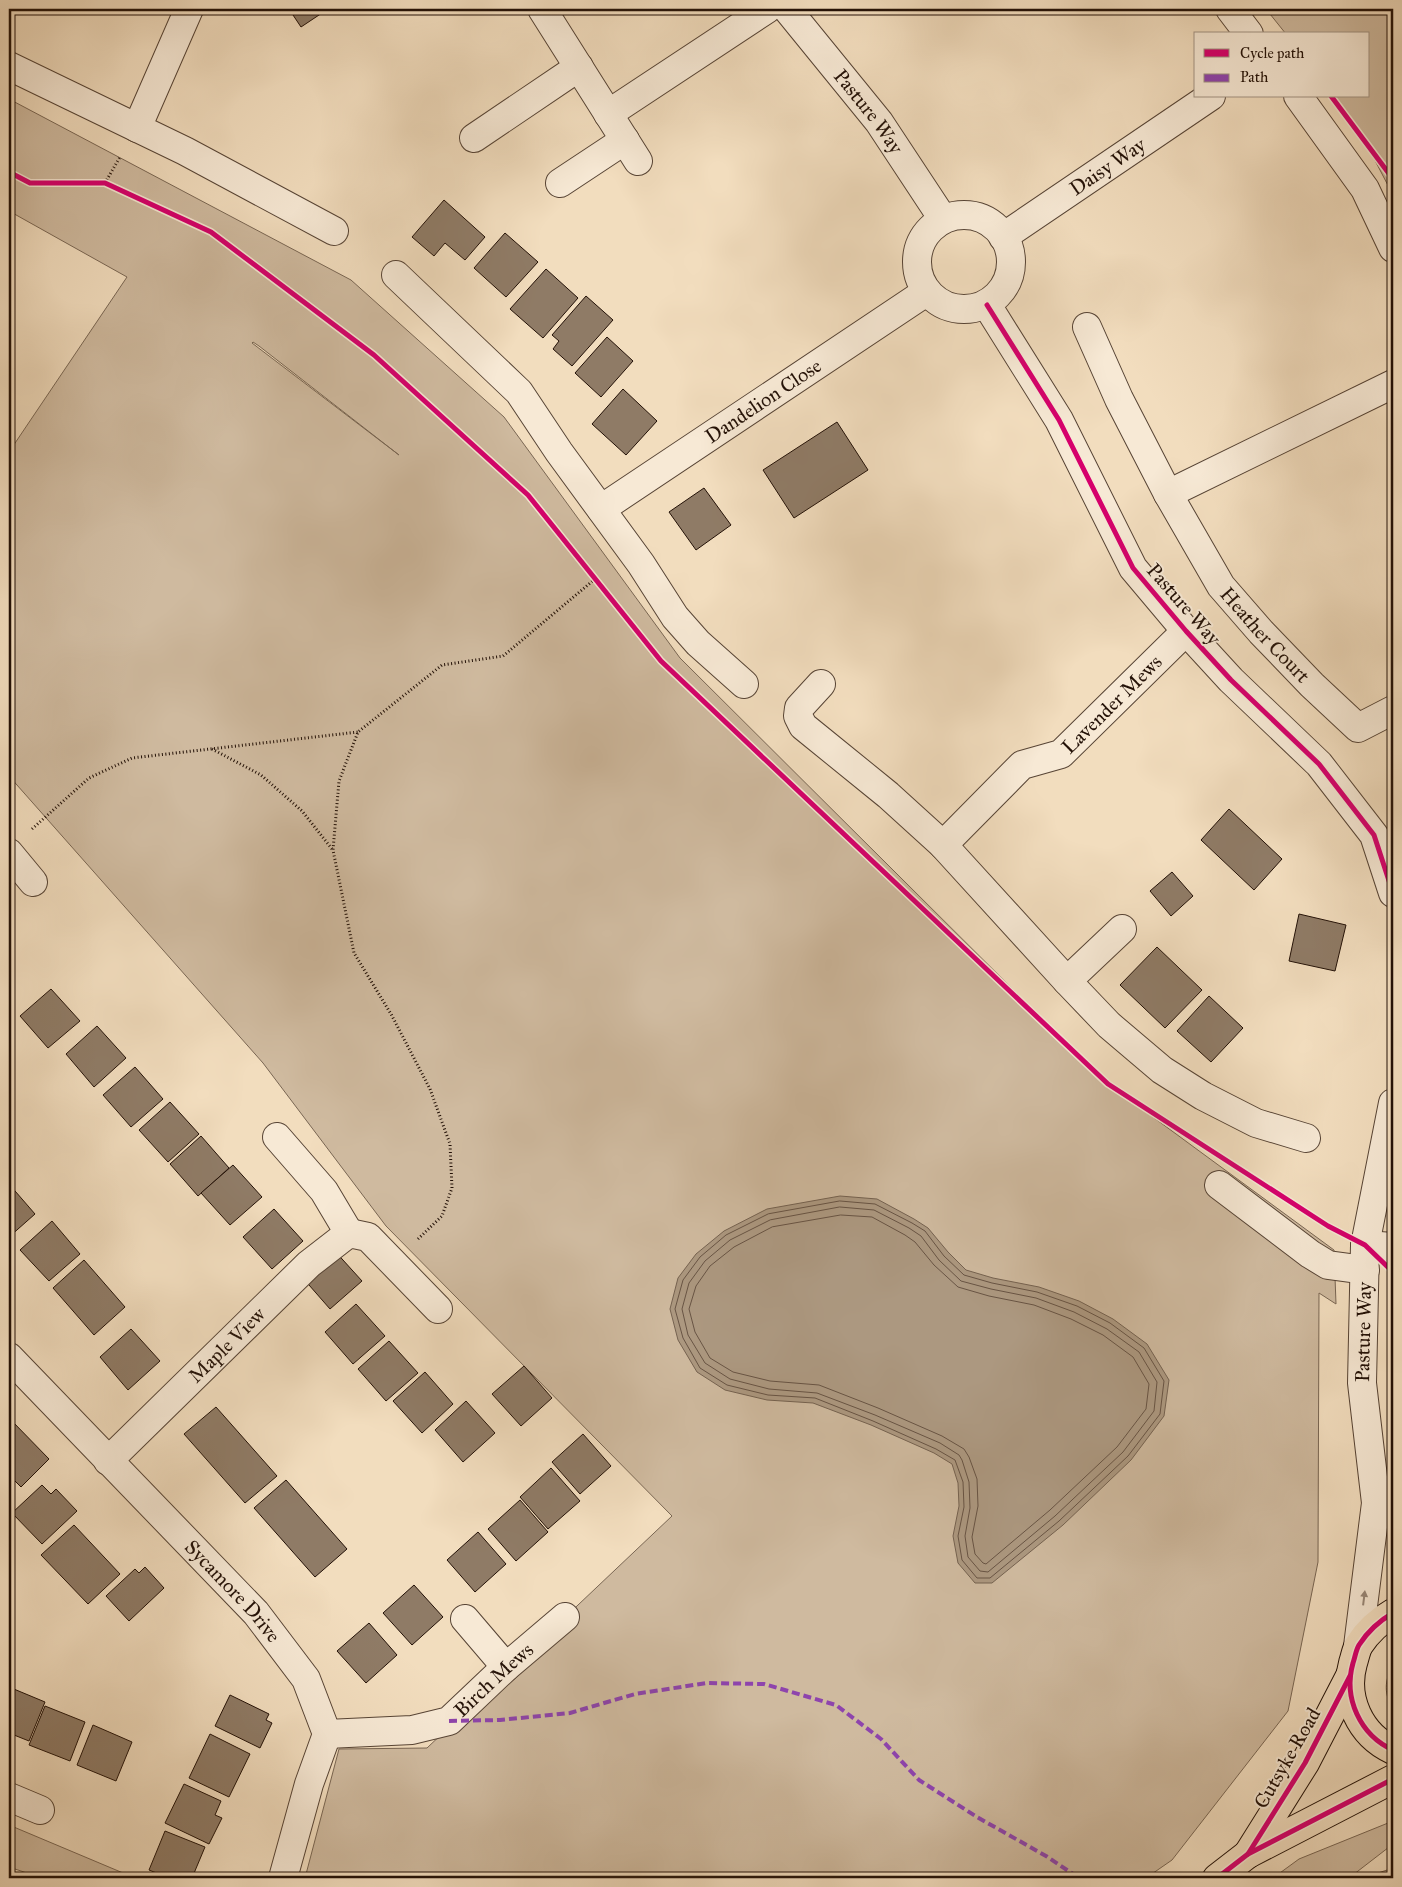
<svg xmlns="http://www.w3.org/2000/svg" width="1402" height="1887" viewBox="0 0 1402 1887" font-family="'IM FELL Great Primer',serif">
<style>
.green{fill:#cfba9f;stroke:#796653;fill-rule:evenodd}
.water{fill:#ac9880;stroke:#756250}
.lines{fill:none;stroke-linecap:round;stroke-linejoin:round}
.shore{stroke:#685444;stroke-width:1}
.building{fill:#8f7b66;stroke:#231107}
.minor-casing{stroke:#574435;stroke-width:30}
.major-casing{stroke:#231107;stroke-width:30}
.path{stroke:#231107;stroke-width:3;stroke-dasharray:1 2.5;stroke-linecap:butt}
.minor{stroke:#f7e9d5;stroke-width:28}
.major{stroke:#f2ddbe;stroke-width:28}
.quiet{stroke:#8e44ad;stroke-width:4;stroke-dasharray:8 4;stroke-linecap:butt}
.cycleway-casing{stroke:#f7e9d5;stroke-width:8}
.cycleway{stroke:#d6006c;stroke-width:5}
.oneway{fill:#988878}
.labels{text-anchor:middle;stroke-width:4;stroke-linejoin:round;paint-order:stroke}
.street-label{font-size:20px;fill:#231107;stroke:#f7e9d5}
</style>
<rect width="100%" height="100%" fill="#f2ddbe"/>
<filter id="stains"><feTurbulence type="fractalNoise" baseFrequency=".004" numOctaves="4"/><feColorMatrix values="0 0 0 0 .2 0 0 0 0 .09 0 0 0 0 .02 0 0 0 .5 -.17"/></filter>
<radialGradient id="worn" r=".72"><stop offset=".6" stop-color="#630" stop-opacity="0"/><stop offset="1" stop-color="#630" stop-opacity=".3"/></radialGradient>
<g class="green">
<path d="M1266,9H1393V195L1356,124L1335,96H1368V34H1286Z"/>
<path d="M9,99L351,280L504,417L680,658L1108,1084L1334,1250L1336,1304L1319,1293L1318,1562L1288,1711L1172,1860L1146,1878H305L339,1749L427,1748L672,1516L386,1226L263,1063L9,776V452L127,277L9,211ZM253,342L259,346L399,455L252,343Z"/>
<path d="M1393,1666V1709C1384,1695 1384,1680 1393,1666Z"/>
<path d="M1393,1821V1844L1349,1878H1273L1299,1859Z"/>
<path d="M9,1825L135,1878H35L24,1872L9,1867Z"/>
<path d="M1393,1868V1878H1365L1366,1877Z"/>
</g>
<path class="water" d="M840,1196L877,1199L914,1219L928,1228L948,1252L966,1270L993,1278L1039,1287L1079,1301L1113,1319L1147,1344L1169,1380L1164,1416L1131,1460L1063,1525L992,1583H975L958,1563L953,1536L959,1506L958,1483L952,1464L934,1453L871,1425L813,1403L767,1400L725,1390L697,1372L678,1340L670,1309L678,1278L696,1254L724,1231L767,1209Z"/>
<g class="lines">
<g class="shore">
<path d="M840,1201L875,1204L912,1223L925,1231L944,1256L964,1275L992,1283L1037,1292L1077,1306L1110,1323L1144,1348L1164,1381L1160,1414L1128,1456L1059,1521L990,1578H977L962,1560L958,1536L964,1507L963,1482L955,1460L936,1449L873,1421L815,1398L768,1395L727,1385L700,1368L683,1338L675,1309L683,1280L700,1257L726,1235L768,1214Z"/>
<path d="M840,1207L874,1210L909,1228L921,1236L939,1260L961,1281L991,1289L1036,1298L1074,1312L1107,1329L1139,1352L1157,1382L1154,1411L1123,1452L1055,1516L988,1572L980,1571L968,1557L965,1536L970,1508L969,1482L962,1460L959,1455L940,1443L875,1415L817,1393L769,1389L730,1379L705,1363L688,1335L682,1309L689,1283L705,1261L730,1240L770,1220Z"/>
<path d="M841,1215L872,1217L905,1235L915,1242L934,1265L958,1287L989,1296L1034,1305L1071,1319L1103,1335L1133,1357L1149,1384L1146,1409L1117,1447L1050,1510L986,1564L983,1563L975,1554L972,1537L978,1506L977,1479L969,1457L964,1449L942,1436L878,1408L819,1385L770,1381L733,1372L710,1358L695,1332L689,1309L696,1286L710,1266L734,1247L772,1227Z"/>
</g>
</g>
<g class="building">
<path d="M289,9H328L301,27Z"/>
<path d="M444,200L485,237L465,260L445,243L434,256L412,237Z"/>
<path d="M505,233L538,262L506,297L474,268Z"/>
<path d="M546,269L578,298L543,338L510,309Z"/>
<path d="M586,296L613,320L572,366L553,349L559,341L552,335Z"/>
<path d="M607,337L633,361L601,397L575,373Z"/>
<path d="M623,389L657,421L626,455L592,424Z"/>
<path d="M837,422L868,470L794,518L763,470Z"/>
<path d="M704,488L731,525L696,550L669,512Z"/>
<path d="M1229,809L1282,859L1254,890L1201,840Z"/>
<path d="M1172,872L1193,896L1171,916L1150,891Z"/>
<path d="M1299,914L1346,925L1335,971L1289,961Z"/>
<path d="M1157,947L1202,990L1165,1028L1120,985Z"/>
<path d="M51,989L80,1021L48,1048L20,1016Z"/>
<path d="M1209,996L1243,1028L1211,1062L1177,1031Z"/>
<path d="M97,1026L126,1058L94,1087L66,1054Z"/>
<path d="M135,1067L163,1099L131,1127L103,1095Z"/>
<path d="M170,1102L199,1134L168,1162L139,1130Z"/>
<path d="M201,1136L229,1168L198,1196L170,1164Z"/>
<path d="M233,1165L262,1197L230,1225L201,1193Z"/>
<path d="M9,1184L35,1214L9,1237Z"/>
<path d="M274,1209L303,1241L272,1269L243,1237Z"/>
<path d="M52,1221L80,1254L49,1281L20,1250Z"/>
<path d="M333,1249L362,1281L330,1309L302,1277Z"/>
<path d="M84,1260L125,1307L94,1335L53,1288Z"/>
<path d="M356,1304L385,1336L353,1364L325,1332Z"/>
<path d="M131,1329L160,1361L128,1390L100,1357Z"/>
<path d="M389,1341L418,1373L386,1401L358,1369Z"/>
<path d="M524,1366L552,1398L521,1426L492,1394Z"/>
<path d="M425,1372L453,1404L422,1433L393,1401Z"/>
<path d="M466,1401L495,1433L463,1462L435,1430Z"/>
<path d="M216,1407L277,1476L245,1503L184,1434Z"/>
<path d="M11,1420L49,1459L21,1487L9,1475V1422Z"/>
<path d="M583,1434L611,1466L580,1494L552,1462Z"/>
<path d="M551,1468L580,1501L548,1529L520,1497Z"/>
<path d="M286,1480L347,1549L315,1577L254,1508Z"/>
<path d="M42,1485L51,1494L56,1489L77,1511L42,1544L12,1513Z"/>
<path d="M520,1500L548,1532L516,1561L488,1529Z"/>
<path d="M74,1525L120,1574L88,1604L41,1555Z"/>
<path d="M478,1532L506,1564L475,1592L447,1560Z"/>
<path d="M145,1567L164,1588L129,1621L106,1596L135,1569L139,1573Z"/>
<path d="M414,1585L443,1617L412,1645L383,1613Z"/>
<path d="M369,1623L397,1655L366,1683L337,1651Z"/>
<path d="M9,1687L45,1702L29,1741L9,1733Z"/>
<path d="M230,1695L269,1714L266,1720L272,1723L260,1748L215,1726Z"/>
<path d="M45,1706L85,1722L70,1761L29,1745Z"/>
<path d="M93,1725L132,1742L116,1781L77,1765Z"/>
<path d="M210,1734L250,1754L229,1797L189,1778Z"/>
<path d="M184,1784L221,1801L215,1815L222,1818L209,1844L165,1823Z"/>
<path d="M165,1831L205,1847L192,1878H169L149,1870Z"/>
</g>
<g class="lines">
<g class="minor-casing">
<g id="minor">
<path d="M542,9L638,161"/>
<path id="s1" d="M787,9L879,122L943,219"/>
<path d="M1230,9L1249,34"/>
<path d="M9,66L185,151L334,231"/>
<path d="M1298,96L1365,189L1393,248"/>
<path d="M608,114L767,9"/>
<path d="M137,128L189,9"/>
<path d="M474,138L579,67"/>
<path d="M560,183L625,140"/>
<circle cx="964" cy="262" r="47"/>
<path id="s2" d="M1003,237L1211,96"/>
<path d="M396,275L519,392L559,452L641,564L675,617L698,643L744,684"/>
<path d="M987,305L1059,420L1133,568L1186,631L1231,680L1319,764L1374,835L1393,893"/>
<path d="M1087,327L1119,399L1168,494L1393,384"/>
<path id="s3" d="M1168,494L1221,586L1261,632L1312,685L1358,728L1393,710"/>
<path id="s4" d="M601,509L926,292"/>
<path d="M821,684L799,708L798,716L803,726L888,795L943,845L1067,981L1122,929"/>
<path id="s5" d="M943,845L1022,765L1061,754L1186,631"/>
<path d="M9,853L33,882"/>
<path d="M1067,981L1109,1025L1162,1070L1203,1096L1256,1123L1306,1138"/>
<path d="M277,1137L324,1191L349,1233"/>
<path d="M1219,1185L1310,1254L1328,1265L1365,1270"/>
<path d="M1365,1245L1393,1247"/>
<path id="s6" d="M9,1357L256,1613L306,1679L327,1734L309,1784L283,1878"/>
<path id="s7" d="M108,1461L309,1264L349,1233L368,1237L438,1309"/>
<path d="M465,1619L506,1667"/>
<path id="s8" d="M1358,1646L1376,1503L1362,1383L1365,1245L1393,1103"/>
<path id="s9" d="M327,1734L412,1730L449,1721L506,1667L565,1617"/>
<path d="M9,1797L40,1810"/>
</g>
</g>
<g class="major-casing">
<g id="major">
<path d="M1393,1613C1379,1621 1368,1631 1359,1645C1356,1650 1355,1657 1353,1663C1343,1698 1360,1735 1393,1750"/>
<path d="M1248,1854L1305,1763L1350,1676"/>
<path d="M1217,1878L1248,1854L1393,1779"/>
</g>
</g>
<g class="path">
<path d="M105,183L120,157"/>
<path d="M212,749L261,775L302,811L332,849"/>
<path d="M32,829L89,778L132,758L358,732"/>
<path d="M418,1239L442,1216L452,1188L450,1144L430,1089L391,1014L354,953L333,850L339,781L358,732L442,665L503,656L595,579"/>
</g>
<use href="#minor" class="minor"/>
<use href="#major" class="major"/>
<path class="quiet" d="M449,1721L500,1720L570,1713L635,1694L707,1683L764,1684L836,1705L881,1739L919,1780L977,1817L1046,1856L1079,1878"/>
<g class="cycleway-casing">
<g id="cycleway">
<path d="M1331,96L1393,179"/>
<path d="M9,172L30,183H105L211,232L374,355L528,495L661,661L1108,1084L1328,1226L1365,1245L1393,1272"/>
<path d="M987,305L1059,420L1133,568L1186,631L1231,680L1319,764L1374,835L1393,893"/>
<path d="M1393,1613C1379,1621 1368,1631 1359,1645C1356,1650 1355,1657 1353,1663C1343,1698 1360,1735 1393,1750"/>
<path d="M1248,1854L1305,1763L1350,1676"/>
<path d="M1217,1878L1248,1854L1393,1779"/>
</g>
</g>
<use href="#cycleway" class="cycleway"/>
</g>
<defs><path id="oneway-solid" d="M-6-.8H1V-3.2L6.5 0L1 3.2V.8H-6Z" transform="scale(1.25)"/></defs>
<use class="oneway" href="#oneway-solid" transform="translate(1364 1598) rotate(-83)"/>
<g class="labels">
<g class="street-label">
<text dy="7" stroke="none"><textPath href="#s1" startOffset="131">Pasture Way</textPath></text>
<text dy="7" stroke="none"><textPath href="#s2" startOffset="126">Daisy Way</textPath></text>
<text dy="7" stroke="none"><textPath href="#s4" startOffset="195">Dandelion Close</textPath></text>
<text transform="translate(1184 604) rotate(49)" y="7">Pasture Way</text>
<text dy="7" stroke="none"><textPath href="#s3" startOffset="172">Heather Court</textPath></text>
<text dy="7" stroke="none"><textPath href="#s5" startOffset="224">Lavender Mews</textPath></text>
<text dy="7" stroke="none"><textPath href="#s8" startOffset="316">Pasture Way</textPath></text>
<text dy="7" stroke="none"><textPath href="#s7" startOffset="166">Maple View</textPath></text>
<text dy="7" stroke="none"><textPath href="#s6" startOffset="324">Sycamore Drive</textPath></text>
<text dy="7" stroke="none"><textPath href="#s9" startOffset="184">Birch Mews</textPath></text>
<text transform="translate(1287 1758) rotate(-60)" y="7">Cutsyke Road</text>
</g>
</g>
<rect width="1402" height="1887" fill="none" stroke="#f2ddbe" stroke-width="30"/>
<rect x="10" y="10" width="1382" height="1867" fill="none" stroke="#231107" stroke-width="2.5"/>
<rect x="15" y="15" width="1372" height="1857" fill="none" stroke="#231107"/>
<rect x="1194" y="32" width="175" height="65" fill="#f7e9d5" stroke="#a29383"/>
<rect x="1204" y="49" width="25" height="8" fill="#d6006c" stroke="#a29383"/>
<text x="1240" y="58" font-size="15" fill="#231107">Cycle path</text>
<rect x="1204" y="74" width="25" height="8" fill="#8e44ad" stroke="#a29383"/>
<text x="1240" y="82" font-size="15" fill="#231107">Path</text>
<rect width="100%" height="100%" filter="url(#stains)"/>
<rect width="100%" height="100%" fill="url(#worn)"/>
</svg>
